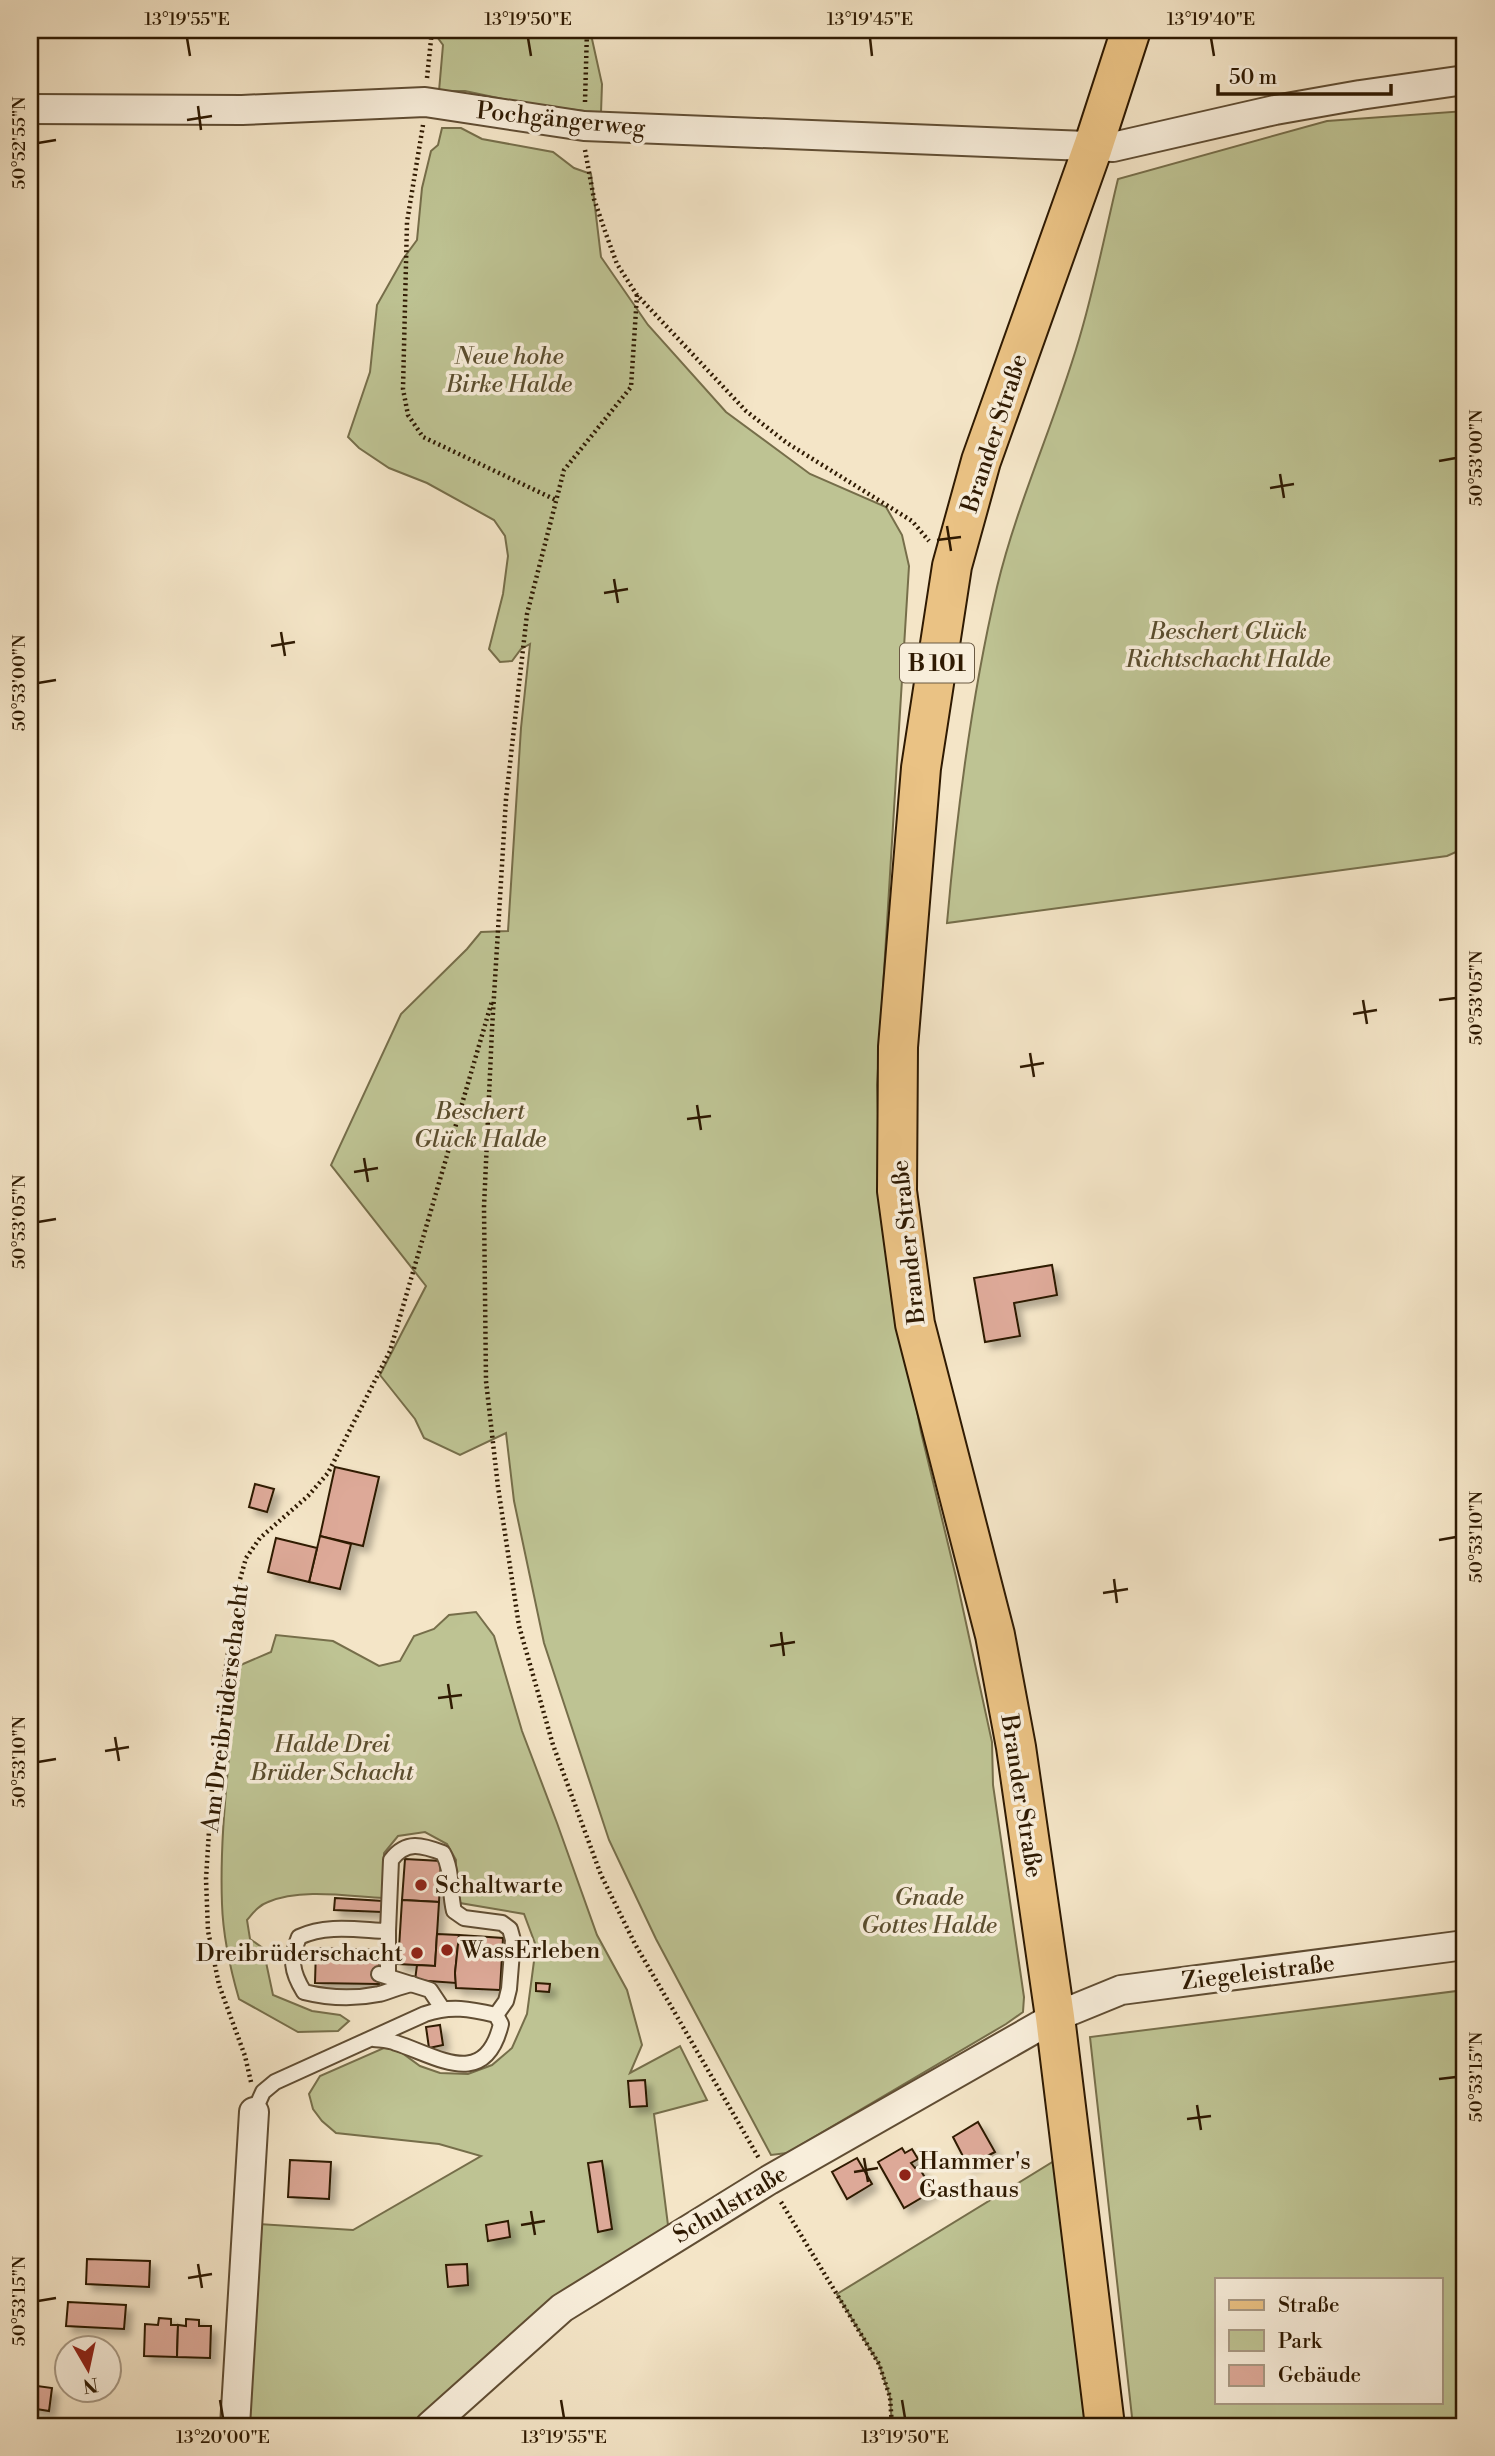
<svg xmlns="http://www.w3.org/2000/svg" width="1495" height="2456" viewBox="0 0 1495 2456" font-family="'Libre Bodoni',serif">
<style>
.green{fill:#bec393;stroke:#766e4a;stroke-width:2;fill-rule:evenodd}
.building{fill:#dda998;stroke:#2f1a02;stroke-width:2;filter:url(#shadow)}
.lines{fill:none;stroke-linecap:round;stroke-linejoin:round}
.service-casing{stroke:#604d33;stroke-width:18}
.minor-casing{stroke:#604d33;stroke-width:32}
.primary-casing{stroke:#2f1a02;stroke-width:42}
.path{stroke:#2f1a02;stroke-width:4.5;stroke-dasharray:2 3.5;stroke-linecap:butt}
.service{stroke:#f8eedb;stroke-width:14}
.minor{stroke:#f8eedb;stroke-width:28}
.primary{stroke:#eac284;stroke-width:38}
.ticks{fill:none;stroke:#2f1a02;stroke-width:2.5}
.poi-dot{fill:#8f2418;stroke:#f8eedb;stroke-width:2.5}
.labels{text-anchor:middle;stroke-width:7;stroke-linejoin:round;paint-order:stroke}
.shield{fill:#f8eedb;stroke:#6b5a43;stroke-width:2}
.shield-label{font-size:23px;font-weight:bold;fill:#2f1a02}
.street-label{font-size:24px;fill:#2f1a02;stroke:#f8eedb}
.park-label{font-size:24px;font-style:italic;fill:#5a4d2e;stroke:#f8eedb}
.poi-label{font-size:24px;fill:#2f1a02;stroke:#f8eedb;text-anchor:start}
.neatline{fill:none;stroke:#2f1a02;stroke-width:2.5}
.ticks-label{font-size:18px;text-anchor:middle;fill:#2f1a02}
</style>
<defs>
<filter id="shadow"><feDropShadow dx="6" dy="6" stdDeviation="3.5" flood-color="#0004"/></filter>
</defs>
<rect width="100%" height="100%" fill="#f4e5c7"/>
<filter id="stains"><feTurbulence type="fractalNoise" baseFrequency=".00286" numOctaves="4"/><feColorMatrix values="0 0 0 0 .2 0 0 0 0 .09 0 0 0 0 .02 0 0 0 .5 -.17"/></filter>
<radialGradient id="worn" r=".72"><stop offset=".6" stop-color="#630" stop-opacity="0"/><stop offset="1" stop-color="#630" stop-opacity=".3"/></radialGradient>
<g class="green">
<path d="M432,30H590L602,84L601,113L526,104L465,91H439L443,45Z"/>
<path d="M1465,111V824L1456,852L1447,856L947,923C957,810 971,698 997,587C1018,499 1058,416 1082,329C1096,280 1106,229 1118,179L1327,121Z"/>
<path d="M442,128H461L482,139L553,152L574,168L591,174L601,257L648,325L726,412L810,474L886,507L902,535L909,566L877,1085L882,1226L921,1432L956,1577L992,1742L993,1785L1024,1997L1023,2012L1006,2024L787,2153L771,2155L656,1939L609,1840L544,1643L514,1501L506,1433L460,1455L424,1438L415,1419L380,1375L426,1286L331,1165L401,1014L467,949L481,932L508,931L521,728L530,644L521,649L512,661L500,662L489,649L503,594L508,556L505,536L494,520L427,483L389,468L359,448L348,437L370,372L377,305L403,259L417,240L422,188L431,151L438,145Z"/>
<path d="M476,1612L494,1636L522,1731L557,1823L597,1935L627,1990L642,2045L630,2073L680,2046L707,2100L654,2114L669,2233L470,2378L413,2426H245L259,2224L353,2230L481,2156L439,2144L336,2133L322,2121L313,2109L309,2094L320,2076L386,2047L402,2053L420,2066L440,2073L468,2074L492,2065L512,2048L527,2014L536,1946L524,1914L460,1903L455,1886L456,1860L447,1844L425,1832L398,1836L384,1853L383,1898C348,1896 300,1888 268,1902C259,1905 253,1913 247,1920L250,1939L263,1948L273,1995L312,2011L340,2015L349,2021L338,2031L298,2032L239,1999C230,1968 223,1936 222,1904C219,1825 232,1746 236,1667L271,1652L276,1635L333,1641L379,1666L400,1661L414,1636L434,1629L449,1615Z"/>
<path d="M1465,1990V2426H1133L1090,2037ZM1217,2279H1441V2402H1217Z"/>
<path d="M1072,2150L1105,2426H892L890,2397L879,2364L837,2294Z"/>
</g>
<g class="building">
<path d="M1052,1265L1057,1295L1014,1303L1020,1336L985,1342L974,1278Z"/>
<path d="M335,1467L379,1477L363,1546L320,1536Z"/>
<path d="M255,1484L274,1489L267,1512L249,1507Z"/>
<path d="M320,1536L351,1544L340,1589L309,1582Z"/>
<path d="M276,1538L317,1548L309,1582L268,1572Z"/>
<path d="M405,1859L441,1861L439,1902L402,1900Z"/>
<path d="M335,1898L383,1901L382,1912L334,1910Z"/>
<path d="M402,1900L439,1902L435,1966L398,1964Z"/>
<path d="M437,1934L459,1935L455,1973L456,1983L415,1980L417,1965L435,1966Z"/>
<path d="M459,1935L503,1938L500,1990L456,1988L455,1973Z"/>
<path d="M316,1948L380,1950L379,1984L315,1983Z"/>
<path d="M536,1983L550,1984L549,1992L536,1991Z"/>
<path d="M440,2025L443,2045L429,2048L426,2027Z"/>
<path d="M645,2080L647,2106L630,2107L628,2081Z"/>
<path d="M978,2122L995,2152L968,2166L953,2137Z"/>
<path d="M902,2148L905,2153L912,2149L918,2159L911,2163L915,2168L918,2166L933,2191L904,2208L878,2162Z"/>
<path d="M857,2158L872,2184L847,2199L832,2172Z"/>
<path d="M290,2160L331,2162L329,2199L288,2197Z"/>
<path d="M602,2161L612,2229L598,2232L588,2163Z"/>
<path d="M508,2221L510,2237L488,2241L486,2225Z"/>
<path d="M87,2259L150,2261L149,2287L86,2284Z"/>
<path d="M467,2264L468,2285L448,2287L446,2265Z"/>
<path d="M68,2302L126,2305L124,2329L66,2326Z"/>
<path d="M159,2318L171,2319V2325H178L177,2357L144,2356L145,2324L158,2325Z"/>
<path d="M186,2319L199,2320V2326H211L210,2358L177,2357L178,2325L186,2326Z"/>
<path d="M30,2385L52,2388L49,2411L30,2408Z"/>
</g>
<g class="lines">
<g class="service-casing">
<g id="service">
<path d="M379,1974L430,1990L442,2008"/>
<path d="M388,1976V1931"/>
<path d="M412,1984C401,1986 390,1991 379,1994C355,1999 328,1998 304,1992C291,1971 290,1959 299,1937C327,1924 358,1930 388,1931L391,1860C406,1840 422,1845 443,1853C453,1871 449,1891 454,1911L464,1918L502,1923L510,1929L513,1940L509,1989L506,2001L496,2015"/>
<path d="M254,2112L263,2092L275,2082L425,2014C451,2005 470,2009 496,2015L501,2024C485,2091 437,2056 396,2043C389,2040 381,2040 374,2039"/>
</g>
</g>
<g class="minor-casing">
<g id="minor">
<path d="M30,109L242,110L425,102L584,126L1113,147L1275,110L1360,95L1465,80"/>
<path d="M235,2426L254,2112"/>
<path d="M430,2426L562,2308L769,2180L1055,2017L1121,1990L1465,1945"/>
</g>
</g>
<g class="primary-casing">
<path id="primary" d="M1105,2426L1055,2017L1016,1747L995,1635L915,1324L897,1191L898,1047L921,768L952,566L981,461L1093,147L1131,30"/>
</g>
<g class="path">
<path d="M427,78L432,30"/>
<path d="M585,102L587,30"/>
<path d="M423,125L407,222L403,389L408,415L423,437L556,500"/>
<path d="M585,150L594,199L606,234L617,264L637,295L746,411L787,443L912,521L929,541"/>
<path d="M637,295L631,387L564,470L527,614L506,799L492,1029L484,1207L486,1381L498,1487L519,1626L553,1745L601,1875L635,1944L760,2160"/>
<path d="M251,2082L245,2056L219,1985L208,1931L206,1879L211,1799L225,1672L239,1583L246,1558L260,1538L308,1496L328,1473L390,1351L492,1001"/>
<path d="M781,2202L879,2364L890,2397L892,2426"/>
</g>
<use href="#service" class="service"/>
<use href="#minor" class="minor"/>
<use href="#primary" class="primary"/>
</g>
<path class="ticks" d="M187,38L190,56M528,38L531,56M870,38L872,56M1211,38L1214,56M198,106L201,130M187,120L212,116M38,143L56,140M1439,461L1456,458M1280,474L1284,498M1270,488L1294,484M947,526L951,551M937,540L961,537M614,579L618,603M604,593L628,589M281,632L285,656M271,646L295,642M38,683L56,680M1363,1000L1367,1024M1439,1000L1456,998M1353,1014L1377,1010M1030,1053L1034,1077M1020,1067L1044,1063M697,1105L701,1130M687,1119L711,1116M364,1158L368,1182M354,1172L378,1168M38,1222L56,1219M1439,1540L1456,1537M1114,1579L1117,1603M1103,1593L1128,1589M781,1632L784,1656M770,1646L795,1642M448,1684L452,1709M438,1698L462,1695M115,1737L119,1761M105,1751L129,1747M38,1762L56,1759M1439,2079L1456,2077M1197,2105L1201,2130M1187,2119L1211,2116M864,2158L868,2182M854,2172L878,2168M531,2211L535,2235M521,2225L545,2221M198,2264L202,2288M188,2278L212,2274M38,2301L56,2298M220,2400L223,2418M561,2400L564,2418M902,2400L905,2418"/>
<g class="poi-dot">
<circle cx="421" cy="1885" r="7"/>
<circle cx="447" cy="1950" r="7"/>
<circle cx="417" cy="1953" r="7"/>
<circle cx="905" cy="2175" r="7"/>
</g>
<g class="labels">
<rect class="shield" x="900" y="643.5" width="74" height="39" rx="5"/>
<g class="shield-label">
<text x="937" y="671">B 101</text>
</g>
<g class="street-label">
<text transform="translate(561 119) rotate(6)" y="8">Pochgängerweg</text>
<text transform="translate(994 433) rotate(-72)" y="8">Brander Straße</text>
<text transform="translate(908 1242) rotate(-96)" y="8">Brander Straße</text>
<text transform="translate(225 1708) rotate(-83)" y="8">Am Dreibrüderschacht</text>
<text transform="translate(1022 1796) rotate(81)" y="8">Brander Straße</text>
<text transform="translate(1258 1972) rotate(-7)" y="8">Ziegeleistraße</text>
<text transform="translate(730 2204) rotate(-31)" y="8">Schulstraße</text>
</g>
<g class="park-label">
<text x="509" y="364">Neue hohe<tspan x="509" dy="28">Birke Halde</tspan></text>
<text x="1228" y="639">Beschert Glück<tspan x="1228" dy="28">Richtschacht Halde</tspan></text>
<text x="480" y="1119">Beschert<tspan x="480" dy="28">Glück Halde</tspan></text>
<text x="332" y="1752">Halde Drei<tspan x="332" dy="28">Brüder Schacht</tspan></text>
<text x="929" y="1905">Gnade<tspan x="929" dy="28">Gottes Halde</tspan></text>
</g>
<g class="poi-label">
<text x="435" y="1893">Schaltwarte</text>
<text x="461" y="1958">WassErleben</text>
<text x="403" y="1961" text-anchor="end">Dreibrüderschacht</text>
<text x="919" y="2169">Hammer's<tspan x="919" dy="28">Gasthaus</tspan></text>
</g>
</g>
<rect width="1495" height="2456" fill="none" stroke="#f4e5c7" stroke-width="77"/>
<rect x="1215" y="2278" width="228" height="126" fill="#f8eedb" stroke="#a89984" stroke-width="2"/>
<rect x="1229" y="2300" width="35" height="10" fill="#eac284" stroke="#a89984" stroke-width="2"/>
<text x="1278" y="2312" font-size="21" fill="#2f1a02">Straße</text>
<rect x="1229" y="2330" width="35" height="21" fill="#bec393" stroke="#a89984" stroke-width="2"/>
<text x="1278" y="2348" font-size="21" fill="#2f1a02">Park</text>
<rect x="1229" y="2365" width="35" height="21" fill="#dda998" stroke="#a89984" stroke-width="2"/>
<text x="1278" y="2382" font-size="21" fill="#2f1a02">Gebäude</text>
<g transform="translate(88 2369) rotate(171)"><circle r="33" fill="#f8eedb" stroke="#a89984" stroke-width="2"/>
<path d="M0-5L12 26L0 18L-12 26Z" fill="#8f2418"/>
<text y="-10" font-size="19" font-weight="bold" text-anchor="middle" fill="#2f1a02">N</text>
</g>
<path d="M1218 84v10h173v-10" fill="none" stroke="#2f1a02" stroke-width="3.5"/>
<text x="1229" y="84" font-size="21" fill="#2f1a02" stroke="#f8eedb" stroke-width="5" paint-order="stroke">50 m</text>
<rect x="38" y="38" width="1418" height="2380" class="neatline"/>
<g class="ticks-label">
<text x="187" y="25">13°19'55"E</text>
<text x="528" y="25">13°19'50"E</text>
<text x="870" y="25">13°19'45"E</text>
<text x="1211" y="25">13°19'40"E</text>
<text transform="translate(19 143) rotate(-90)" y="6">50°52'55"N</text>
<text transform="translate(1476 458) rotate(-90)" y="6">50°53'00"N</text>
<text transform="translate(19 683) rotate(-90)" y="6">50°53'00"N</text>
<text transform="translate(1476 998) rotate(-90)" y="6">50°53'05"N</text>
<text transform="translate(19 1222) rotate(-90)" y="6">50°53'05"N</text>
<text transform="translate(1476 1537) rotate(-90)" y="6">50°53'10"N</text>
<text transform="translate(19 1762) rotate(-90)" y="6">50°53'10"N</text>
<text transform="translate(1476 2077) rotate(-90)" y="6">50°53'15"N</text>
<text transform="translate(19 2301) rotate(-90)" y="6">50°53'15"N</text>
<text x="223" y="2443">13°20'00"E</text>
<text x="564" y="2443">13°19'55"E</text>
<text x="905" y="2443">13°19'50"E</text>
</g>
<rect width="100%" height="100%" filter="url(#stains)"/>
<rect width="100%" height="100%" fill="url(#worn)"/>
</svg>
